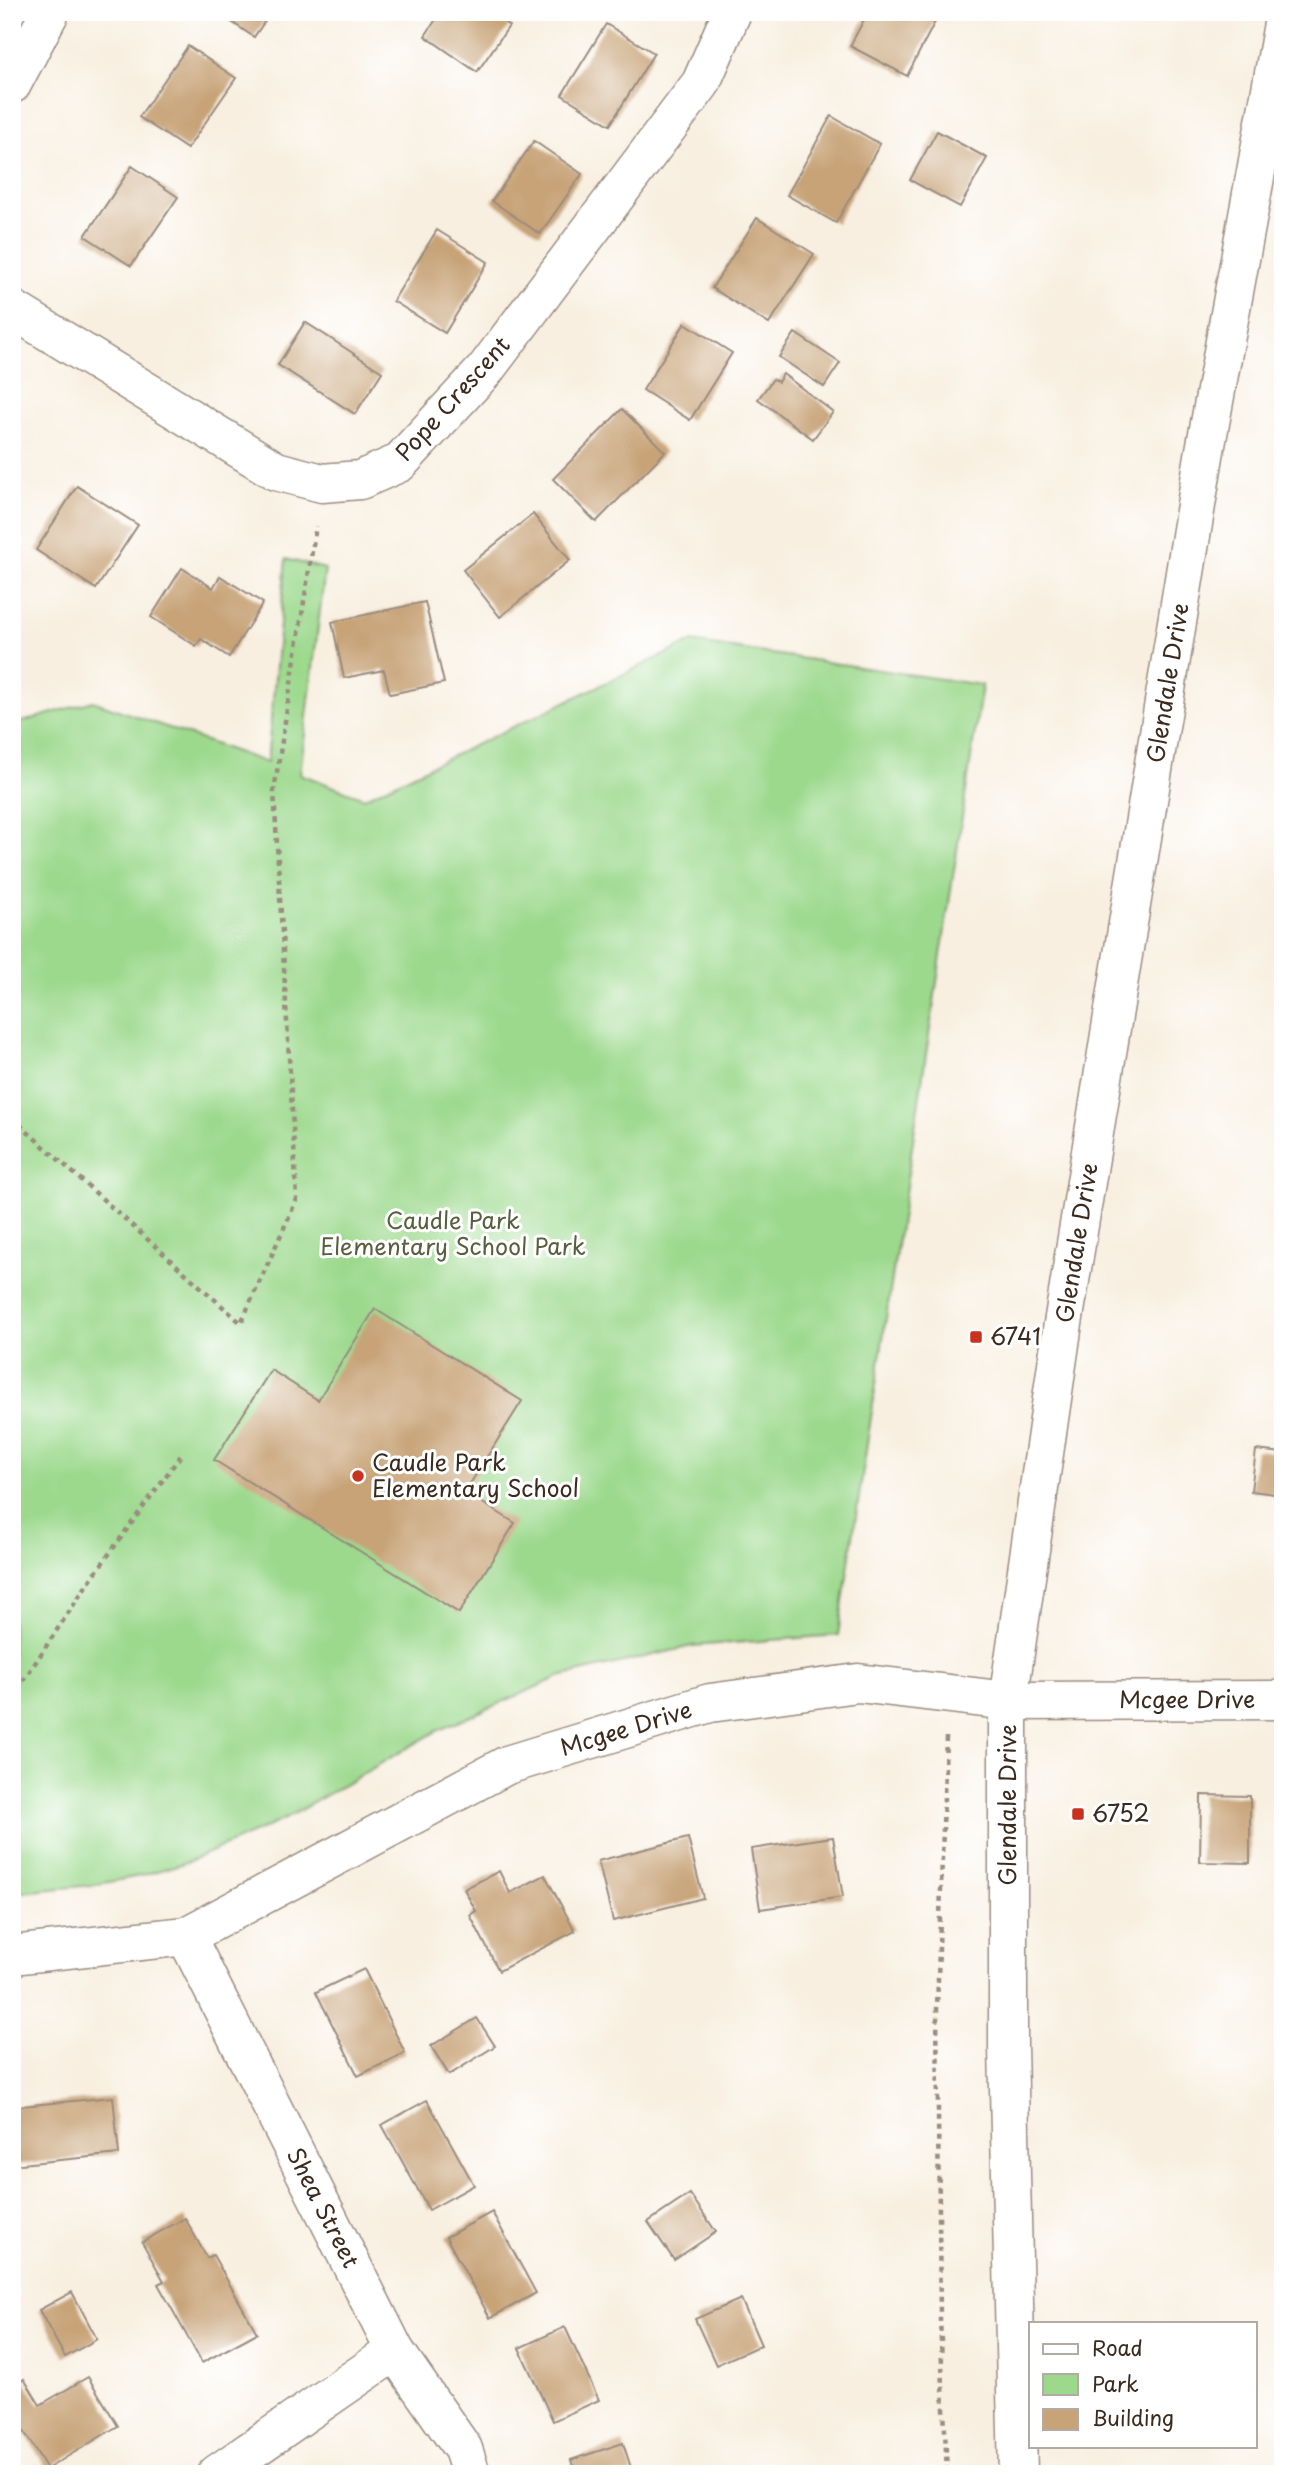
<svg xmlns="http://www.w3.org/2000/svg" width="1295" height="2486" viewBox="0 0 1295 2486" font-family="'Playpen Sans',sans-serif">
<style>
.green{fill:#9cd98d;stroke:#6c8256;stroke-width:2}
.building{fill:#c7a377}
.lines{fill:none;stroke-linecap:round;stroke-linejoin:round}
.minor-casing{stroke:#9a8c7f;stroke-width:41}
.major-casing{stroke:#9a8c7f;stroke-width:41}
.path{stroke:#9a8c7f;stroke-width:4.5;stroke-dasharray:5 5;stroke-linecap:butt}
.minor{stroke:#fff;stroke-width:38}
.major{stroke:#fff;stroke-width:38}
.poi-dot{fill:#c8321e;stroke:#fff;stroke-width:2.5}
.labels{text-anchor:middle;stroke-width:6;stroke-linejoin:round;paint-order:stroke}
.street-label{font-size:23px;fill:#3b2a1e;stroke:#fff}
.park-label{font-size:23px;fill:#585f3f;stroke:#fff}
.poi-label{font-size:23px;fill:#3b2a1e;stroke:#fff;text-anchor:start}
</style>
<rect width="100%" height="100%" fill="#fff"/>
<filter id="ink" filterUnits="userSpaceOnUse"><feTurbulence type="fractalNoise" baseFrequency=".0143" numOctaves="2"/><feDisplacementMap in="SourceGraphic" scale="14" xChannelSelector="R" yChannelSelector="G"/><feConvolveMatrix kernelMatrix="1 2 1 2 8 2 1 2 1" color-interpolation-filters="sRGB"/></filter>
<filter id="wash" filterUnits="userSpaceOnUse"><feTurbulence type="fractalNoise" baseFrequency=".00686" numOctaves="4" result="noise"/><feDisplacementMap in="SourceGraphic" scale="28" xChannelSelector="R" yChannelSelector="G"/><feGaussianBlur stdDeviation="1.57" result="paint"/><feColorMatrix in="noise" values="0 0 0 0 0 0 0 0 0 0 0 0 0 0 0 0 0 1.4 0 .05"/><feComposite in="paint" operator="in"/></filter>
<g filter="url(#wash)">
<rect width="100%" height="100%" fill="#f8efe0"/>
<path class="green" d="M286,559L325,569L300,774L364,798L691,642L982,685L838,1635L692,1646L559,1677L437,1731L283,1820L187,1862L140,1876L93,1885L12,1893V725L93,701L267,763Z"/>
<g id="blocks">
<g class="building">
<path d="M217,12H271L254,37Z"/>
<path d="M441,12H489L509,26L477,72L425,36Z"/>
<path d="M868,12H940L907,76L850,46Z"/>
<path d="M606,24L654,53L610,125L562,95Z"/>
<path d="M188,46L236,78L187,149L139,117Z"/>
<path d="M831,116L880,144L836,223L787,195Z"/>
<path d="M937,131L987,158L960,207L910,180Z"/>
<path d="M534,141L582,174L540,234L492,201Z"/>
<path d="M132,166L178,197L131,266L85,236Z"/>
<path d="M757,218L814,254L769,324L712,288Z"/>
<path d="M437,230L488,262L445,333L393,301Z"/>
<path d="M305,322L382,372L355,414L278,365Z"/>
<path d="M685,323L732,353L690,420L643,390Z"/>
<path d="M795,333L840,363L824,387L779,357Z"/>
<path d="M783,374L833,412L813,439L758,399L773,379L778,382Z"/>
<path d="M622,409L665,452L596,522L553,479Z"/>
<path d="M77,486L138,525L96,589L36,550Z"/>
<path d="M533,514L570,560L500,617L463,570Z"/>
<path d="M182,568L213,588L220,576L263,603L229,657L201,639L196,646L151,617Z"/>
<path d="M425,602L444,683L390,694L384,670L344,678L332,622Z"/>
<path d="M375,1309L522,1401L465,1492L515,1523L459,1613L214,1460L271,1370L318,1400Z"/>
<path d="M1256,1450L1283,1453V1495L1251,1491Z"/>
<path d="M1201,1795L1250,1796V1863L1200,1862Z"/>
<path d="M833,1837L843,1897L760,1909L751,1849Z"/>
<path d="M688,1838L703,1898L613,1921L598,1861Z"/>
<path d="M499,1871L510,1893L545,1875L575,1931L499,1971L470,1915L476,1911L464,1889Z"/>
<path d="M364,1969L405,2053L358,2076L316,1992Z"/>
<path d="M477,2018L495,2046L449,2075L431,2046Z"/>
<path d="M113,2097L119,2154L12,2165V2107Z"/>
<path d="M427,2100L474,2185L429,2210L382,2125Z"/>
<path d="M690,2194L716,2232L674,2260L648,2222Z"/>
<path d="M492,2212L536,2293L490,2318L446,2237Z"/>
<path d="M185,2218L207,2258L213,2255L257,2333L202,2363L158,2284L164,2281L142,2242Z"/>
<path d="M72,2292L97,2339L65,2357L39,2310Z"/>
<path d="M741,2299L761,2345L716,2365L695,2319Z"/>
<path d="M565,2327L599,2400L553,2421L519,2348Z"/>
<path d="M88,2377L118,2426L47,2469L12,2412V2387L24,2379L40,2405Z"/>
<path d="M623,2443L633,2474H576L571,2460Z"/>
</g>
</g>
</g>
<g filter="url(#ink)">
<use href="#blocks" fill-opacity="0" stroke="#9a8c7f" stroke-width="2"/>
<g class="lines">
<g class="minor-casing">
<g id="minor">
<path d="M12,84L50,12"/>
<path d="M12,309L276,471L322,483L360,480L399,463L485,370L701,83L732,12"/>
<path d="M186,1936L395,2351L463,2449L471,2474"/>
<path d="M12,1955L186,1936L507,1765L710,1703L858,1683L1008,1701L1283,1700"/>
<path d="M217,2474L395,2351"/>
</g>
</g>
<g class="major-casing">
<path id="major" d="M1018,2474L1008,2046V1701L1062,1330L1204,456L1283,24"/>
</g>
<g class="path">
<path d="M12,1118L241,1323L297,1199L274,791L316,526"/>
<path d="M12,1698L88,1583L181,1455"/>
<path d="M946,1737L937,2008L940,2319L947,2474"/>
</g>
<use href="#minor" class="minor"/>
<use href="#major" class="major"/>
</g>
</g>
<g class="poi-dot">
<rect x="969" y="1330" width="14" height="14" rx="3.5"/>
<circle cx="358" cy="1476" r="7"/>
<rect x="1071" y="1807" width="14" height="14" rx="3.5"/>
</g>
<g class="labels">
<g class="street-label">
<text transform="translate(453 399) rotate(-48)" y="8">Pope Crescent</text>
<text transform="translate(1168 683) rotate(-81)" y="8">Glendale Drive</text>
<text transform="translate(1077 1243) rotate(-81)" y="8">Glendale Drive</text>
<text x="1187" y="1708">Mcgee Drive</text>
<text transform="translate(626 1729) rotate(-17)" y="8">Mcgee Drive</text>
<text transform="translate(1008 1805) rotate(-90)" y="8">Glendale Drive</text>
<text transform="translate(323 2208) rotate(63)" y="8">Shea Street</text>
</g>
<g class="park-label">
<text x="453" y="1229">Caudle Park<tspan x="453" dy="26">Elementary School Park</tspan></text>
</g>
<g class="poi-label">
<text x="990" y="1345">6741</text>
<text x="372" y="1471">Caudle Park<tspan x="372" dy="26">Elementary School</tspan></text>
<text x="1092" y="1822">6752</text>
</g>
</g>
<rect width="1295" height="2486" fill="none" stroke="#fff" stroke-width="42"/>
<rect x="1029" y="2322" width="228" height="126" fill="#ffffff" stroke="#b1aaa5" stroke-width="2"/>
<rect x="1043" y="2344" width="35" height="10" fill="#ffffff" stroke="#b1aaa5" stroke-width="2"/>
<text x="1092" y="2356" font-size="21" fill="#3b2a1e">Road</text>
<rect x="1043" y="2374" width="35" height="21" fill="#9cd98d" stroke="#b1aaa5" stroke-width="2"/>
<text x="1092" y="2392" font-size="21" fill="#3b2a1e">Park</text>
<rect x="1043" y="2409" width="35" height="21" fill="#c7a377" stroke="#b1aaa5" stroke-width="2"/>
<text x="1092" y="2426" font-size="21" fill="#3b2a1e">Building</text>
</svg>
